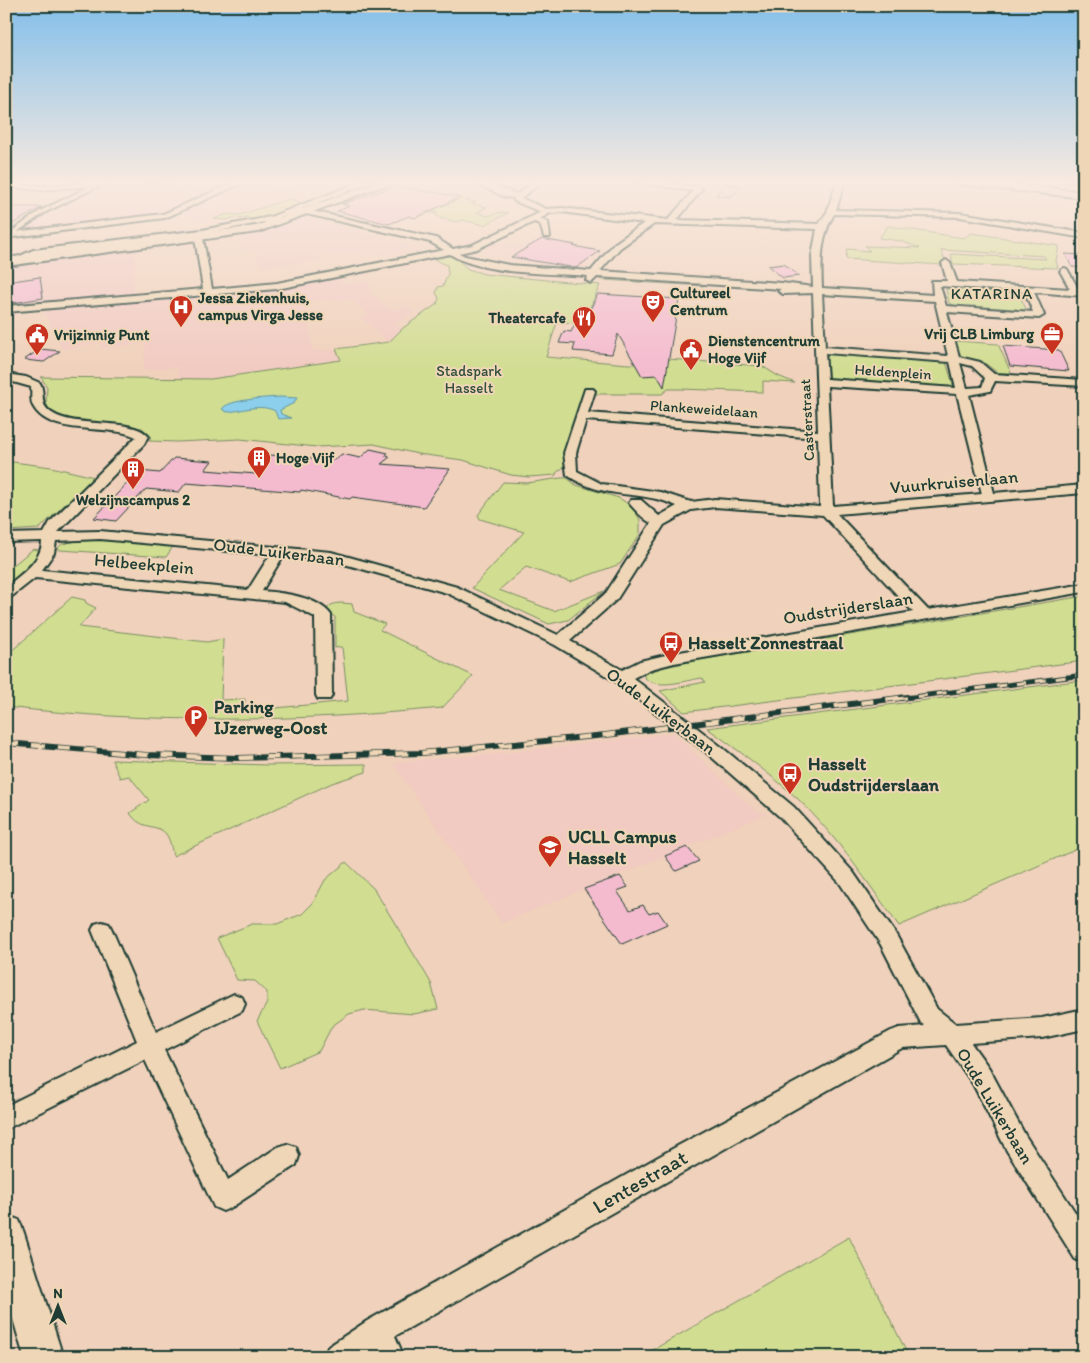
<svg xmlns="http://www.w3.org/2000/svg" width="1090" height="1363" viewBox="0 0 1090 1363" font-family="Itim,sans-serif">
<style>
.built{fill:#f1cac1}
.green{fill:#d1dd91;stroke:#788d62}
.water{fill:#8ccfed;stroke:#6095a3}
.building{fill:#f4bbcf;stroke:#1f3d34}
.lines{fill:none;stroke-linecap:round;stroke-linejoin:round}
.pedestrian-casing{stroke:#1f3d34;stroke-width:4}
.minor-casing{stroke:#1f3d34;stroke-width:4}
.secondary-casing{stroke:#1f3d34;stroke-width:4}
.pedestrian{fill:#efd6b6;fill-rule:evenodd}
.minor{fill:#efd6b6;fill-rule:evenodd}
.secondary{fill:#efd6b6;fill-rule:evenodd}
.rail-far1-casing{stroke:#1f3d34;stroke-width:5}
.rail-casing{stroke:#1f3d34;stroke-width:6}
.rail-far1{stroke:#efd6b6;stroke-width:3;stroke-dasharray:10;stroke-linecap:butt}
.rail{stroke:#efd6b6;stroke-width:4.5;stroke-dasharray:13;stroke-linecap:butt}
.labels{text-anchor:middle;stroke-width:4;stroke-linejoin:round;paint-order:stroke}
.far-poi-label{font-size:15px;font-weight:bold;fill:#1f3d34;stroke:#efd6b6;text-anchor:start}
.far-park-label{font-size:15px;fill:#314d3d;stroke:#efd6b6}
.far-street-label{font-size:15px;fill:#1f3d34;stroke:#efd6b6}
.far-neighbourhood-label{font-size:16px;letter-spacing:1px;fill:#1f3d34;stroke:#efd6b6}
.street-label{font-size:18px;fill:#1f3d34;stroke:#efd6b6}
.poi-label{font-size:18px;font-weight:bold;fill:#1f3d34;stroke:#efd6b6;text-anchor:start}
.near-street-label{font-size:21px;fill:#1f3d34;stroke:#efd6b6}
</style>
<rect width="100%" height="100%" fill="#f0d1bb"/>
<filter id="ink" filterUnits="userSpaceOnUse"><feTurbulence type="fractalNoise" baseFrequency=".02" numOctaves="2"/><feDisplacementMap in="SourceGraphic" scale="10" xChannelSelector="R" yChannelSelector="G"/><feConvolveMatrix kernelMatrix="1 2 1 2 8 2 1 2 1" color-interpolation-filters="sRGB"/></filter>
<g filter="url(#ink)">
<g class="built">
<path d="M14,181H90V184L42,187L8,183Z"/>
<path d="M250,181H264L261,183L324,197L305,203L289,199L239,215L230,213L204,222L189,218L182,213V211Z"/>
<path d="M120,182L168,184L165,188L199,185L198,188L223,190L168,214L19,232V229L39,216L59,214L64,208H60L67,202H77L98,185Z"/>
<path d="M300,218H309L426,249L380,256L346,254L332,257L322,253L320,261L261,267L254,250L242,249L240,236L262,231Z"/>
<path d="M541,238L580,245L578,247L604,252L578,271L538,268L533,263L483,253L492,247L485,245L491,242L522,246Z"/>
<path d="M136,249L133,297L6,306V265Z"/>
<path d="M335,276L345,284L367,281L371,288L369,292L391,310L407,307L414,313L395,324L402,329L389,342L361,318L369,315L351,300L308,301L309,305L306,307L313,351L336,349L341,360L212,379H178V367L143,370L146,344L101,348V343L62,349L43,309Z"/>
<path d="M673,733L755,810L767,814L502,923L394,765L399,762L514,752Z"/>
</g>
<g class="green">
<path d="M289,199L305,203L255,221L245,217L240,219L235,217L227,220L214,219L227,214L239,215Z"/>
<path d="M460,199L476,202L472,204L487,207L477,212L487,216L501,212L508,213L484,225L462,220L457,222L440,218L434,213H428L416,217L429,212H438L432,210Z"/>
<path d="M888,226L957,237L964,238L971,233L1059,246L1056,261L1058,268L953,264L951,254L1046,259L1044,256L941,250L946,263L943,265L846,259L847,249L870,251L865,246L920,248L900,241L879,238Z"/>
<path d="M443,255L455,257L468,269L484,274L600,285L583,323L557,322L546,357L628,364H666L668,359L762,366L778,376L795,383L763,381V392L681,389H668L662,394H594V391L584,390L565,450L564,467L556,473V475L529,477L511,475L463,460L418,454L374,444L317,447L240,439L177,442L149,441L151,436L142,428L69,420L51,412L46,403L47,387L41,377L211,379L341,360L336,349L389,342L403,328L437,304L439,298L436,293L438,287L443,286L448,274L447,265L431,258Z"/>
<path d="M597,277L708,284L703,286L601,280Z"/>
<path d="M952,287L998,289L1020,296L1026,309L1018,311L956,306L949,303L946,289L954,288Z"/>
<path d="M956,341L998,344L1011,373H998L982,361L961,356Z"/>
<path d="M827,352L946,362L954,388L828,379Z"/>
<path d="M13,462L51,467L94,477L39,529L6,531V465Z"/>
<path d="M561,478H567L576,485L619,498L633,507L640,520V534L620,564L570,582L526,567L499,590L554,611L604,591L568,620L549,624L472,588L524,532L480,519L478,515L503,482L527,483Z"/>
<path d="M82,540H94L174,545L166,557L60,550L58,548L62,544Z"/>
<path d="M33,549L43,551L42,554L14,583L6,581V571Z"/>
<path d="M1084,596V661L684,712L660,691L705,682L702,678C686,680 657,691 644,677V674L664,667L699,660Z"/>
<path d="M72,597L85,600L86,603L96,608L79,627L207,642L223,639L221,700L245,699V711L348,701L342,647L335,648V617L326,610C332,601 342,603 352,604L354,612L385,624L380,630L473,676L442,708C297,722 151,724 6,707V656Z"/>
<path d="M1084,680V846L899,926C868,883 836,835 797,798C769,773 738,750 707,728Z"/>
<path d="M112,760L267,765L366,764V772L332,783L173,856C172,850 170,839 166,834C157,823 141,831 130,813L149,800L129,776L120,778Z"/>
<path d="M346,862L374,889L421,966L431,983L438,1009L414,1014L364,1010L349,1014L332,1026L319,1051L280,1068L257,1021L267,1003V992L255,981L237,980L217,938L252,924H277L302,914L313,903L325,880Z"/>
<path d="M849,1237L909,1357H645L644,1355Z"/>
</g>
<path class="water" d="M280,397L297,398L294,403L280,410L281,414L291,418L278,419L275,411C260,403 242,411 227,412L222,409C229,399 267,398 280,397Z"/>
<g class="building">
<path d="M725,184L741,186L731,197L716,195Z"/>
<path d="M396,186L460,197L415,218L409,216L389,224L337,211L350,206L342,204Z"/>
<path d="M6,207H42L6,228Z"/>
<path d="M542,239L575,245L573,246L600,251L576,268L511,257Z"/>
<path d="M1065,254L1084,255V268L1072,267Z"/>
<path d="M784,264L799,276L783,278L768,266Z"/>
<path d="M40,277L43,298L6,304V282Z"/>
<path d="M598,294L679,299L664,387L657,375L642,376L618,334L612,354L573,351L575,344L559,343L564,331L571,332L575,324L583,323Z"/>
<path d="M1003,346L1059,350L1069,371L1010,366Z"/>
<path d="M40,349L60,351L44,362L24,360Z"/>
<path d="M370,449L388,453L385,456L390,457L381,464L450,469L424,507L352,497L350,499L301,490L300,492L186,483L179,492L146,489L116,521L94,518L139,471L160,473L174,458L212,461L205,470L256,474L270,455L334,460L342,454L360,458Z"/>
<path d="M687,847L699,861L676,871L665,856Z"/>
<path d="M620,876L628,887L617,891L630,910L643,905L649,914L658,911L667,924L622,944L584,889Z"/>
</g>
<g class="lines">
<g class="pedestrian-casing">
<g id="pedestrian">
<path d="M109,181L44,213L13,235L8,234L40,211L91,186L41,190L6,187V183L41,186Z"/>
<path d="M121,181H173L170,183Z"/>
</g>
</g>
<g class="minor-casing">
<g id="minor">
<path d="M237,181H247L165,218L6,238V233L163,214Z"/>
<path d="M363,181H374L302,209L436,238L453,249L472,245L541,212L514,201V198L505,197L471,181H481L517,194L536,181H544L521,198L546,209L562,208L668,220L693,191L629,181H653L698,187L702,189L677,220L819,224L827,212L837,181H845L836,210L960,213L1084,233V238L960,217L834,214C820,238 821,262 822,288L933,295L932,281H947L942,263L946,260L950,263L957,282L1070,289L1060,271L1064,268L1067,269L1079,290H1084V296L1034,292L1044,315L1039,318L947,312L959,357L980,362L994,374L1084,380V386L995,381L990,391L969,395L994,493L1084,485V493L837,514L928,610L1084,584V592L674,663L651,669L633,678L719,745L794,807L853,872L895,933L937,1009L956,1024L1042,1018L1084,1009V1029L1042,1038L971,1043L989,1068L1025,1135L1084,1226V1263L1075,1259L1007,1151L973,1084L946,1045L902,1048L395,1336L404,1357H375L372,1351L363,1357H324L328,1347L367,1321L674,1148L891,1031L899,1028L925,1026L921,1023L881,945L839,882L780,817L707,753L615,681L555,645L447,593L330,560L283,556L262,591C283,593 317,596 331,615L332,695L330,699H318L316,695L315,617L285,602L35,578L11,597L6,598V587C20,575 42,561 42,541L6,542V534L44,533L50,522L136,437C110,423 50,438 33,406C30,400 32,394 31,387L6,380V374L26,377L40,383C45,392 40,402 47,409C68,431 133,416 148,436L144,444L58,532L100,531L331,552L457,587L558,635L606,593L651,523C642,518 636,511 629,503L631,500H641L659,516L677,506C640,489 605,501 567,475L564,453L585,389H593L595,391L588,413L818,431L813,293L783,294L778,291L781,289L597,277L591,283L586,280L588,276C550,273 482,275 450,254L277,289L6,312V306L203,289L195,238L199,235L203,238L212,289L277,283L444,250L430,242L302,213L282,216L267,228L263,226L265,222L202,234L35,255L13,264L9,261L33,250L202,230L270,217ZM562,212L644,223L614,244L591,271L509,265L465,256L459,253L477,249L534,222L540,224L544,237H550L548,222L540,219L550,213ZM654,224L817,229L812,256L813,287L782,283L600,271L620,248ZM940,286L1025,292L1033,312L946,306ZM822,294L935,301L948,356L825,347ZM825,353L950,362L956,388L827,379ZM960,363L972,366L985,378L982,387L967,388ZM827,386L957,394L982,494L833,506ZM586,420L818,438L820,507L715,499L691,502L660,492L602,484L577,471L576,453ZM715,507L823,515L913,612L674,653L640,661L622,670L570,641L617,599L664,525L691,510ZM100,539L270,555L248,590L42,570L54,553L56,541Z"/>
<path d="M1067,181H1084V185Z"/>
<path d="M102,922L109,924L112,930L156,1032L234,994L242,997L245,1004L242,1011L164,1050L228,1180L278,1147L287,1144L296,1147L299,1156L296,1165L232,1207L223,1211L214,1207L145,1060L6,1129V1106L137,1041L92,930L95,924Z"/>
</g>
</g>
<g class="secondary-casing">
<g id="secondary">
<path d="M381,181H396L258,232L6,266V258L256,226Z"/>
<path d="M949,181H985L1084,192V198L954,184Z"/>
<path d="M6,1215L19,1220L24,1233L63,1357H24L6,1295Z"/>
</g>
</g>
<use href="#pedestrian" class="pedestrian"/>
<use href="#minor" class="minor"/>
<use href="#secondary" class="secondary"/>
<g class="rail-far1-casing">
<path id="rail-far1" d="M897,699L1084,675"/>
</g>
<g class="rail-casing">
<path id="rail" d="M6,743L146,755L238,758L422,753L606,735L907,697"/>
</g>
<use href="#rail-far1" class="rail-far1"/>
<use href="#rail" class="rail"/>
</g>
</g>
<linearGradient id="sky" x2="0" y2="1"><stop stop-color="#83bfea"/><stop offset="0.49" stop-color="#f8eae0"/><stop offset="1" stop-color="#f8eae0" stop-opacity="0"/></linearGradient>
<rect width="1090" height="372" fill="url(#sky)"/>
<defs>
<g id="theatre-pin" transform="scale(1.25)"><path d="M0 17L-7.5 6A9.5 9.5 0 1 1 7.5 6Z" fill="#c8321e" stroke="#efd6b6"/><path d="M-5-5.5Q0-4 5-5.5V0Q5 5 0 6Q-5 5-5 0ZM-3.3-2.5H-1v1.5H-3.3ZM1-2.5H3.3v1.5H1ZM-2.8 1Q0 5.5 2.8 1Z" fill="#fff"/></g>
<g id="hospital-pin" transform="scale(1.25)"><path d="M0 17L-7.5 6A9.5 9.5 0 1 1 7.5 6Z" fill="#c8321e" stroke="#efd6b6"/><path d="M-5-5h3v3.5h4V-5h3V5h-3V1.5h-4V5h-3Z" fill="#fff"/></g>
<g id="restaurant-pin" transform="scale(1.25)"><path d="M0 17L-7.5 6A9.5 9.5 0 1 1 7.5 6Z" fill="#c8321e" stroke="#efd6b6"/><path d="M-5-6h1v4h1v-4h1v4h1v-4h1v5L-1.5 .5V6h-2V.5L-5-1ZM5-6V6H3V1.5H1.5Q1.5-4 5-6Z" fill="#fff"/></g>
<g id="office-pin" transform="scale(1.25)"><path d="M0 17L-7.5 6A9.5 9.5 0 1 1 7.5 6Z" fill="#c8321e" stroke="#efd6b6"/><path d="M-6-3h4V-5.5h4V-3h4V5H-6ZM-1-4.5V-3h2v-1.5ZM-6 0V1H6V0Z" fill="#fff"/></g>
<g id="civic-pin" transform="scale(1.25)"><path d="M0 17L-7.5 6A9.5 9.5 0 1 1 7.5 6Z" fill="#c8321e" stroke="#efd6b6"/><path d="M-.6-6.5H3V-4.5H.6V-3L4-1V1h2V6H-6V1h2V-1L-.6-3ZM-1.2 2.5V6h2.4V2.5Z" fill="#fff"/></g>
<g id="building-pin" transform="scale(1.25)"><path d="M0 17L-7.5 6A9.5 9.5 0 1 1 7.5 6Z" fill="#c8321e" stroke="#efd6b6"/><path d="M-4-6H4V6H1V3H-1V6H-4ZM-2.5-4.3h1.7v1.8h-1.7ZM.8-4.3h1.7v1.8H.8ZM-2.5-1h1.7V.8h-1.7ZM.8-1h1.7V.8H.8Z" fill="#fff"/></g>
<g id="bus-pin" transform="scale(1.25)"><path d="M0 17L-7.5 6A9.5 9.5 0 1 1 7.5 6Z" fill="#c8321e" stroke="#efd6b6"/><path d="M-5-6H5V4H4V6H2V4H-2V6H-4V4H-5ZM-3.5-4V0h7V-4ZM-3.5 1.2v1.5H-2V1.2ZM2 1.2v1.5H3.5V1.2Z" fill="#fff"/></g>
<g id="parking-pin" transform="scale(1.25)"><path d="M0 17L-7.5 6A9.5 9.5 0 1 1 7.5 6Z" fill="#c8321e" stroke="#efd6b6"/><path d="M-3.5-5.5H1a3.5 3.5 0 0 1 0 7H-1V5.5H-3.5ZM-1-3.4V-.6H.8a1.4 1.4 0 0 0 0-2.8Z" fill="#fff"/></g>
<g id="university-pin" transform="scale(1.25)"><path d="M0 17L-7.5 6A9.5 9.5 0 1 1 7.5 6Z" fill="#c8321e" stroke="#efd6b6"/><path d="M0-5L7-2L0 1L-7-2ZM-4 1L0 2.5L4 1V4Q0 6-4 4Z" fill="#fff"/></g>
</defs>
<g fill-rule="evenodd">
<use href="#theatre-pin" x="653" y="302"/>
<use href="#hospital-pin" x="181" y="307"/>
<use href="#restaurant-pin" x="584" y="318"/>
<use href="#office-pin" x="1052" y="334"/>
<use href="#civic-pin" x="37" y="335"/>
<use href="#civic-pin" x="691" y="350"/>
<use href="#building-pin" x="259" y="458"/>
<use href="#building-pin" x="133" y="469"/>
<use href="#bus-pin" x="671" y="643"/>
<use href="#parking-pin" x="196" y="717"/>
<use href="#bus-pin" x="790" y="774"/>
<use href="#university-pin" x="550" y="847"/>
</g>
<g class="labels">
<g class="far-poi-label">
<text x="670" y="298">Cultureel<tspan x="670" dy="17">Centrum</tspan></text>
<text x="198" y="303">Jessa Ziekenhuis,<tspan x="198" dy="17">campus Virga Jesse</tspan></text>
<text x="566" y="323" text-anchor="end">Theatercafe</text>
<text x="1034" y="339" text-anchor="end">Vrij CLB Limburg</text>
<text x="54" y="340">Vrijzinnig Punt</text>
<text x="708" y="346">Dienstencentrum<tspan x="708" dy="17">Hoge Vijf</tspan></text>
<text x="276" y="463">Hoge Vijf</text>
<text x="133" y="505" text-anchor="middle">Welzijnscampus 2</text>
</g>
<g class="far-park-label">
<text x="469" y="376">Stadspark<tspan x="469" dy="17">Hasselt</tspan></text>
</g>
<g class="far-street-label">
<text transform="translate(893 372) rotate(4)" y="5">Heldenplein</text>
<text transform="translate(704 409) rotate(4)" y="5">Plankeweidelaan</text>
<text transform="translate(807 420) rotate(-93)" y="5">Casterstraat</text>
</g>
<g class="far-neighbourhood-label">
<text x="992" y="299">KATARINA</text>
</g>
<g class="street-label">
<text transform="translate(954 482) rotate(-5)" y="6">Vuurkruisenlaan</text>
<text transform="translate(279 552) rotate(7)" y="6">Oude Luikerbaan</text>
<text transform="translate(144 564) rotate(5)" y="6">Helbeekplein</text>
<text transform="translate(848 608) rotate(-9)" y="6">Oudstrijderslaan</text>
<text transform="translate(661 711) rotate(37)" y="6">Oude Luikerbaan</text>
<text transform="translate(995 1106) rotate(59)" y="6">Oude Luikerbaan</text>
</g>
<g class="poi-label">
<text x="688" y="649">Hasselt Zonnestraal</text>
<text x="214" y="713">Parking<tspan x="214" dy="21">IJzerweg-Oost</tspan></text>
<text x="808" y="770">Hasselt<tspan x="808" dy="21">Oudstrijderslaan</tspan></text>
<text x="568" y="843">UCLL Campus<tspan x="568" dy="21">Hasselt</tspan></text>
</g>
<g class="near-street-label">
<text transform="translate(640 1182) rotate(-30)" y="7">Lentestraat</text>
</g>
</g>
<rect width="1090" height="1363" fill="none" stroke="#efd6b6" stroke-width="25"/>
<rect x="12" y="12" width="1065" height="1338" fill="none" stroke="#1f3d34" stroke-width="2" filter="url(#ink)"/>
<g transform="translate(58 1306)" stroke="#efd6b6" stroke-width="4" paint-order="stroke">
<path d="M0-4L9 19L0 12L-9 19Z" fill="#1f3d34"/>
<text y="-8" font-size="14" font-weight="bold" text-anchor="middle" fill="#1f3d34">N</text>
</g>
</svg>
